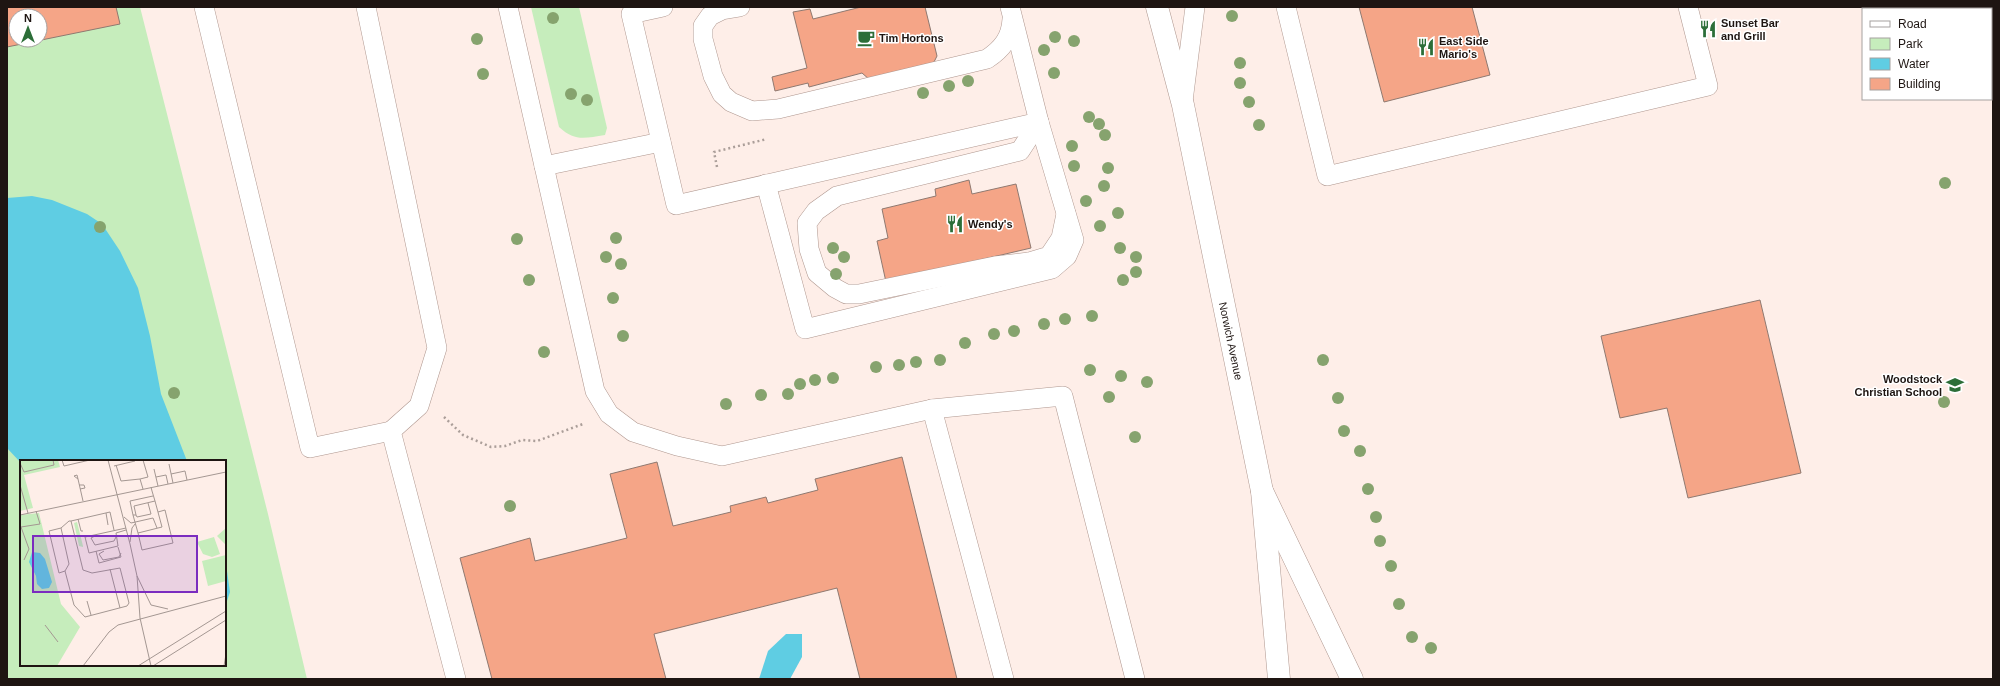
<svg xmlns="http://www.w3.org/2000/svg" width="2000" height="686" viewBox="0 0 2000 686" font-family="Arial,sans-serif">
<style>
.green{fill:#c6edbc;fill-rule:evenodd}
.water{fill:#5fcde3}
.building{fill:#f5a587;stroke:#8f7970;fill-rule:evenodd}
.lines{fill:none;stroke-linecap:round;stroke-linejoin:round}
.service-casing{stroke:#af978f;stroke-width:20}
.secondary-casing{stroke:#af978f;stroke-width:23}
.motorway-casing{stroke:#af978f;stroke-width:23}
.path{stroke:#ab9e99;stroke-width:2.5;stroke-dasharray:2 3;stroke-linecap:butt}
.service{stroke:#fff;stroke-width:19}
.secondary{stroke:#fff;stroke-width:22}
.motorway{stroke:#fff;stroke-width:22}
.tree{fill:#86a36e}
.labels{text-anchor:middle;stroke-width:3;stroke-linejoin:round;paint-order:stroke}
.poi-label{font-size:11px;font-weight:bold;fill:#1e1512;stroke:#fff;text-anchor:start}
.street-label{font-size:11px;fill:#1e1512;stroke:#fff}
.inset-road{fill:none;stroke:#a49792;stroke-width:1}
.view{fill:#7b2cbf;fill-opacity:0.15;stroke:#7b2cbf;stroke-width:2}
.inset-edge{fill:none;stroke:#1e1512;stroke-width:2}
</style>
<rect width="100%" height="100%" fill="#feeee8"/>
<g class="green">
<path d="M7,7H140L268,514L307,679H7ZM16,16H40V40H16ZM21,461H225V665H21Z"/>
<path d="M531,7H579L607,128L605,135C585,138 575,142 559,127Z"/>
</g>
<g class="water">
<path d="M32,196L52,200L87,214L102,224L120,251L138,288L150,336L161,394L187,461H21V463L7,448V198Z"/>
<path d="M225,557L230,592L225,607Z"/>
<path d="M786,634H802V657L790,679H759L768,651Z"/>
</g>
<g class="building">
<path d="M7,7H116L120,24L7,47ZM16,16H40V40H16Z"/>
<path d="M861,7H925L937,56L933,64L870,80L862,73L809,87L808,83L775,91L772,77L807,68L793,12L810,9L813,19Z"/>
<path d="M1359,7H1472L1490,75L1384,102Z"/>
<path d="M969,180L972,194L1016,184L1031,248L886,282L877,241L888,238L882,209L936,196L935,189Z"/>
<path d="M1760,300L1801,473L1688,498L1667,408L1620,418L1601,336Z"/>
<path d="M902,457L957,679H860L837,588L654,634L666,679H492L460,558L530,538L535,561L627,538L610,474L657,462L673,526L731,512L730,506L766,497L768,503L818,490L815,479Z"/>
</g>
<g class="lines">
<g class="service-casing">
<g id="service">
<path d="M204,7L310,448L391,431"/>
<path d="M366,7L437,348L419,406L391,431L456,679"/>
<path d="M508,7L595,391L609,414L633,432L677,446L722,456L932,409L1063,396L1135,679"/>
<path d="M663,7L631,14L676,205L1039,122L1010,7"/>
<path d="M740,7L722,10L710,16L703,26V39L713,76L722,94L731,102L752,111L778,109L987,59C1002,49 1011,38 1012,19"/>
<path d="M1286,7L1327,176L1708,86L1688,7"/>
<path d="M1183,101L1195,7"/>
<path d="M1039,122L1020,151L837,196L816,211L807,223L809,249L817,273L835,288L846,294H859L995,266L1029,262L1049,256L1061,238L1066,214"/>
<path d="M544,166L661,142"/>
<path d="M766,184L805,329L1052,269L1067,256L1074,240L1039,122"/>
<path d="M932,409L1004,679"/>
</g>
</g>
<g class="secondary-casing">
<path id="secondary" d="M1157,7L1183,105L1262,491L1279,679"/>
</g>
<g class="motorway-casing">
<path id="motorway" d="M1262,491L1352,679"/>
</g>
<g class="path">
<path d="M717,167L714,152L767,139"/>
<path d="M444,417L463,435L491,447L505,446L522,440L537,441L583,424"/>
</g>
<use href="#service" class="service"/>
<use href="#secondary" class="secondary"/>
<use href="#motorway" class="motorway"/>
</g>
<g class="tree">
<circle cx="1232" cy="16" r="6"/>
<circle cx="553" cy="18" r="6"/>
<circle cx="1055" cy="37" r="6"/>
<circle cx="477" cy="39" r="6"/>
<circle cx="1074" cy="41" r="6"/>
<circle cx="1044" cy="50" r="6"/>
<circle cx="1240" cy="63" r="6"/>
<circle cx="1054" cy="73" r="6"/>
<circle cx="483" cy="74" r="6"/>
<circle cx="968" cy="81" r="6"/>
<circle cx="1240" cy="83" r="6"/>
<circle cx="949" cy="86" r="6"/>
<circle cx="923" cy="93" r="6"/>
<circle cx="571" cy="94" r="6"/>
<circle cx="587" cy="100" r="6"/>
<circle cx="1249" cy="102" r="6"/>
<circle cx="1089" cy="117" r="6"/>
<circle cx="1099" cy="124" r="6"/>
<circle cx="1259" cy="125" r="6"/>
<circle cx="1105" cy="135" r="6"/>
<circle cx="1072" cy="146" r="6"/>
<circle cx="1074" cy="166" r="6"/>
<circle cx="1108" cy="168" r="6"/>
<circle cx="1945" cy="183" r="6"/>
<circle cx="1104" cy="186" r="6"/>
<circle cx="1086" cy="201" r="6"/>
<circle cx="1118" cy="213" r="6"/>
<circle cx="1100" cy="226" r="6"/>
<circle cx="100" cy="227" r="6"/>
<circle cx="616" cy="238" r="6"/>
<circle cx="517" cy="239" r="6"/>
<circle cx="833" cy="248" r="6"/>
<circle cx="1120" cy="248" r="6"/>
<circle cx="606" cy="257" r="6"/>
<circle cx="844" cy="257" r="6"/>
<circle cx="1136" cy="257" r="6"/>
<circle cx="621" cy="264" r="6"/>
<circle cx="1136" cy="272" r="6"/>
<circle cx="836" cy="274" r="6"/>
<circle cx="529" cy="280" r="6"/>
<circle cx="1123" cy="280" r="6"/>
<circle cx="613" cy="298" r="6"/>
<circle cx="1092" cy="316" r="6"/>
<circle cx="1065" cy="319" r="6"/>
<circle cx="1044" cy="324" r="6"/>
<circle cx="1014" cy="331" r="6"/>
<circle cx="994" cy="334" r="6"/>
<circle cx="623" cy="336" r="6"/>
<circle cx="965" cy="343" r="6"/>
<circle cx="544" cy="352" r="6"/>
<circle cx="940" cy="360" r="6"/>
<circle cx="1323" cy="360" r="6"/>
<circle cx="916" cy="362" r="6"/>
<circle cx="899" cy="365" r="6"/>
<circle cx="876" cy="367" r="6"/>
<circle cx="1090" cy="370" r="6"/>
<circle cx="1121" cy="376" r="6"/>
<circle cx="833" cy="378" r="6"/>
<circle cx="815" cy="380" r="6"/>
<circle cx="1147" cy="382" r="6"/>
<circle cx="800" cy="384" r="6"/>
<circle cx="174" cy="393" r="6"/>
<circle cx="788" cy="394" r="6"/>
<circle cx="761" cy="395" r="6"/>
<circle cx="1109" cy="397" r="6"/>
<circle cx="1338" cy="398" r="6"/>
<circle cx="1944" cy="402" r="6"/>
<circle cx="726" cy="404" r="6"/>
<circle cx="1344" cy="431" r="6"/>
<circle cx="1135" cy="437" r="6"/>
<circle cx="1360" cy="451" r="6"/>
<circle cx="1368" cy="489" r="6"/>
<circle cx="510" cy="506" r="6"/>
<circle cx="1376" cy="517" r="6"/>
<circle cx="1380" cy="541" r="6"/>
<circle cx="1391" cy="566" r="6"/>
<circle cx="1399" cy="604" r="6"/>
<circle cx="1412" cy="637" r="6"/>
<circle cx="1431" cy="648" r="6"/>
</g>
<defs>
<g id="restaurant-bare" transform="scale(1.38)"><path d="M-5-6h1v4h1v-4h1v4h1v-4h1v5L-1.5 .5V6h-2V.5L-5-1ZM5-6V6H3V1.5H1.5Q1.5-4 5-6Z" fill="#2c6e38" stroke="#fff" stroke-width="2.5" paint-order="stroke"/></g>
<g id="cafe-bare" transform="scale(1.38)"><path d="M-5.5-4.5H6V0H3Q3 3.5 0 3.5H-2.5Q-5.5 3.5-5.5 0ZM3-3.2v2h1.7v-2ZM-6 4.5H4V6H-6Z" fill="#2c6e38" stroke="#fff" stroke-width="2.5" paint-order="stroke"/></g>
<g id="school-bare" transform="scale(1.38)"><path d="M0-5L7-2L0 1L-7-2ZM-4 1L0 2.5L4 1V4Q0 6-4 4Z" fill="#2c6e38" stroke="#fff" stroke-width="2.5" paint-order="stroke"/></g>
</defs>
<g fill-rule="evenodd">
<use href="#restaurant-bare" x="1708" y="29"/>
<use href="#cafe-bare" x="866" y="38"/>
<use href="#restaurant-bare" x="1426" y="47"/>
<use href="#restaurant-bare" x="955" y="224"/>
<use href="#school-bare" x="1955" y="385"/>
</g>
<g class="labels">
<g class="poi-label">
<text x="1721" y="27">Sunset Bar<tspan x="1721" dy="13">and Grill</tspan></text>
<text x="879" y="42">Tim Hortons</text>
<text x="1439" y="45">East Side<tspan x="1439" dy="13">Mario's</tspan></text>
<text x="968" y="228">Wendy's</text>
<text x="1942" y="383" text-anchor="end">Woodstock<tspan x="1942" dy="13">Christian School</tspan></text>
</g>
<g class="street-label">
<text transform="translate(1231 341) rotate(78)" y="4">Norwich Avenue</text>
</g>
</g>
<g transform="translate(20 460)">
<rect width="206" height="206" fill="#feeee8"/>
<path d="M0,0H38L40,7L4,15L13,48L0,51ZM19,53L41,144L60,167L37,206H0V55ZM57,62L63,86V87L59,86L54,63ZM206,68V85L197,76ZM194,77L200,94L192,97L183,94L177,82ZM206,95V121L188,126L182,101Z" fill="#c6edbc"/>
<path d="M12,92L20,93L25,99L32,122L29,128L22,129L17,124L16,116L9,102Z" fill="#5fcde3"/>
<path class="inset-road" d="M42,0L44,6L70,0M88,0L110,84L117,116L120,158L131,206M0,3L4,12L34,5L33,0M149,4L153,23M96,5L101,21L120,19M94,6L115,1M134,9L138,26M151,14L165,11L167,20M136,17L146,15L148,24M58,19L57,15L54,16L58,19L63,41M0,25L8,53M59,25H64L65,28L60,29M131,27L132,31L135,41L142,67L118,73L113,55H116L114,46L135,41M123,29L120,19L128,17L123,0M86,53L88,65M0,55L206,12M113,55L110,41L133,36M116,55L117,57L131,54L128,43M104,57L111,63L133,58L137,68M58,59L61,71H63M51,61L63,110L72,113L100,108L109,143L107,146L65,157L54,145L45,111L49,104L41,68L49,61H51L90,52L94,70M41,68L29,71L39,113L45,111M106,68L65,77L69,93L98,86L96,73L106,70M118,73L122,90L153,83L145,50L138,52M75,76L71,78L75,85L94,81L96,77M110,82L112,68L115,64M76,91L79,103L101,97L98,87M84,91L79,94L83,100L99,97L101,93M4,100L9,89L1,67L20,64L16,51M90,109L100,148M117,116L131,145L148,149M67,141L71,155M25,165L38,182M63,206L89,172L98,165L206,136M118,206L206,151M133,206L206,160M204,206L206,194"/>
<path class="view" d="M13,76H177V132H13Z"/>
<rect width="206" height="206" class="inset-edge"/>
</g>
<rect width="2000" height="686" fill="none" stroke="#1e1512" stroke-width="16"/>
<rect x="1862" y="8" width="130" height="92" fill="#ffffff" stroke="#a5a1a0"/>
<rect x="1870" y="21" width="20" height="6" fill="#ffffff" stroke="#a5a1a0"/>
<text x="1898" y="28" font-size="12" fill="#1e1512">Road</text>
<rect x="1870" y="38" width="20" height="12" fill="#c6edbc" stroke="#a5a1a0"/>
<text x="1898" y="48" font-size="12" fill="#1e1512">Park</text>
<rect x="1870" y="58" width="20" height="12" fill="#5fcde3" stroke="#a5a1a0"/>
<text x="1898" y="68" font-size="12" fill="#1e1512">Water</text>
<rect x="1870" y="78" width="20" height="12" fill="#f5a587" stroke="#a5a1a0"/>
<text x="1898" y="88" font-size="12" fill="#1e1512">Building</text>
<g transform="translate(28 28)"><circle r="19" fill="#ffffff" stroke="#a5a1a0"/>
<path d="M0-3L7 15L0 10L-7 15Z" fill="#2c6e38"/>
<text y="-6" font-size="11" font-weight="bold" text-anchor="middle" fill="#1e1512">N</text>
</g>
</svg>
